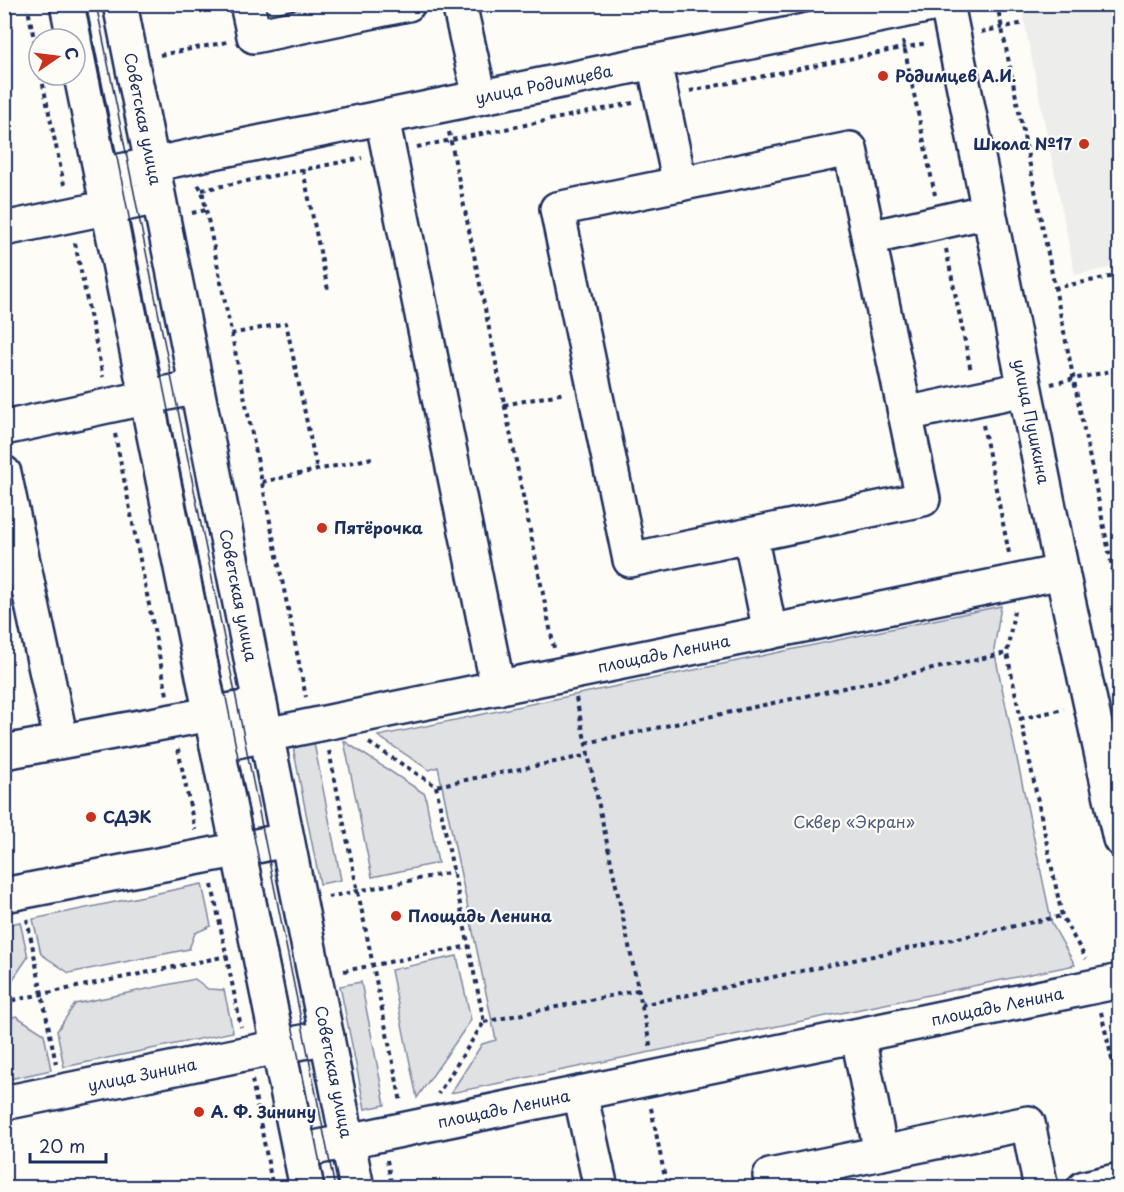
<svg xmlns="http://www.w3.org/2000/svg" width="1124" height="1192" viewBox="0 0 1124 1192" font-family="'Playpen Sans',sans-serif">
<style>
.built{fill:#edeeec}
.green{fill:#e0e1e3;stroke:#7e88a0;stroke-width:1.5}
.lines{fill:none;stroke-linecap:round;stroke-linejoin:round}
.minor-casing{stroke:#1b2f5e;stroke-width:38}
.major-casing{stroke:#1b2f5e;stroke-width:38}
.path{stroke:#1b2f5e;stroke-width:4;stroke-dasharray:4.5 4.5;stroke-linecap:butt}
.minor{stroke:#fdfcf7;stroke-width:33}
.major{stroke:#fdfcf7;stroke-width:33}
.tram{stroke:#1b2f5e;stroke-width:1.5}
.poi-dot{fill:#c8321e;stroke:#fdfcf7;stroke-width:2}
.labels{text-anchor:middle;stroke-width:4.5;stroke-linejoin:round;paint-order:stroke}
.poi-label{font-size:16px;font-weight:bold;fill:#1b2f5e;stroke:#fdfcf7;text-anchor:start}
.street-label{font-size:16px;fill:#1b2f5e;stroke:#fdfcf7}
.park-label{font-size:16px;fill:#4c5c7f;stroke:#fdfcf7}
</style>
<rect width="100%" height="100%" fill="#fdfcf7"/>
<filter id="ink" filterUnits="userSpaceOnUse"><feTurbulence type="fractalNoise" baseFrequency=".0167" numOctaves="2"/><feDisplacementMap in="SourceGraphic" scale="12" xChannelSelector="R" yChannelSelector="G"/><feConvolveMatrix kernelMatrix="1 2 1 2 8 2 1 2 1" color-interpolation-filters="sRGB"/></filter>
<g filter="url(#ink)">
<path class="built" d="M1021,5H1119V266L1075,275Z"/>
<g class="green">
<path d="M1001,606L994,650L1052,924L1075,965L451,1093L482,1044L496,1040L438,767L429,770L378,736Z"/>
<path d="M344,741L425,794L438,863L372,877Z"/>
<path d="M314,743L341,880L320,884L293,747Z"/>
<path d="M202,884L211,926L195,933L189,949L69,973L41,954L33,919Z"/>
<path d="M20,922L28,957L9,985L5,986V925Z"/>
<path d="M457,956L471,1020L417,1098L391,970Z"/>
<path d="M195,979L208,989L224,990L233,1032L64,1067L57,1031L75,1004Z"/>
<path d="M361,982L385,1105L365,1109L340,986Z"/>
<path d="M16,1016L44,1034L51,1070L5,1080V1019Z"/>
</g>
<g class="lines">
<g class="minor-casing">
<g id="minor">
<path d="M247,4L254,36L408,4"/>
<path d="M459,4L480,97"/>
<path id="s1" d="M947,4L1062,572L1120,839"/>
<path d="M654,62L680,184"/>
<path d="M382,118L498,688"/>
<path d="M850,149L923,499L630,560L557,209Z"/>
<path id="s2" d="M101,175L936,4"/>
<path d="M4,229L158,197"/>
<path d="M869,238L989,211"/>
<path d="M905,414L1024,389"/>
<path d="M4,428L196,387"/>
<path d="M4,473L61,740"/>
<path d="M750,535L770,632"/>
<path id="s3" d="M217,745L1062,572"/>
<path d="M4,752L260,705"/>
<path d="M4,895L287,840"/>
<path d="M858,1036L881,1153"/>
<path d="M580,1093L601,1188"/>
<path id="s4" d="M4,1103L327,1037"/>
<path id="s5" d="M300,1151L1120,981"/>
<path d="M773,1188L770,1176L1028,1123L1041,1188"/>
<path d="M1084,1188L1120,1180"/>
</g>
</g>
<g class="major-casing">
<g id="major">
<path d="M67,4L74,39"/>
<path id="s6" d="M120,4L357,1188"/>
<path d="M75,46L307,1188"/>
</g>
</g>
<g class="path">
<path d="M27,4L39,64"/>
<path d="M997,4L1120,606"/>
<path d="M981,32L1024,23"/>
<path d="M903,41L935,195"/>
<path d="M160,55L227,42"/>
<path d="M41,75L65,189"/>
<path d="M690,91L927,43"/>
<path d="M449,132L554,648"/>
<path d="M417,147L633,103"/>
<path d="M303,170L328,290"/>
<path d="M198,185L202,190L306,697"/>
<path d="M202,190L362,158"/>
<path d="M192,213L206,210"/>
<path d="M75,243L103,377"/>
<path d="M946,249L971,371"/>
<path d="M1054,288L1120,275"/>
<path d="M231,334L286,323L317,470"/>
<path d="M1051,384L1120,369"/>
<path d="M504,405L565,393"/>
<path d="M983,425L1009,553"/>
<path d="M115,434L167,695"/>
<path d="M262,482L372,458"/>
<path d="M1014,611L1007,653L1062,916L1086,959"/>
<path d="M576,698L651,1049"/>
<path d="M1020,719L1064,709"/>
<path d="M369,743L436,786L589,755"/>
<path d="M586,743L1007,653"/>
<path d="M178,749L195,830"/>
<path d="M329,751L401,1102"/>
<path d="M436,786L484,1022L438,1094"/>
<path d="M212,885L241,1027"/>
<path d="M328,897L453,872"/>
<path d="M27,919L56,1064"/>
<path d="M344,971L469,946"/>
<path d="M4,1002L227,956"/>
<path d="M641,1005L1062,916"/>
<path d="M1101,1012L1120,1094"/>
<path d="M484,1022L638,990"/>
<path d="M252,1080L273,1188"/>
<path d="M651,1108L667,1188"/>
<path d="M387,1160L392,1188"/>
</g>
<use href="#minor" class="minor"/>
<use href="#major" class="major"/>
<g class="tram">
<path d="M86,4L325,1188"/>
<path d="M96,4L335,1188"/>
</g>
</g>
</g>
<g class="poi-dot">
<circle cx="883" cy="76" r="6"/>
<circle cx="1084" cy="144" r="6"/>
<circle cx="322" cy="528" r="6"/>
<circle cx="91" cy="817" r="6"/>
<circle cx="396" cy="916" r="6"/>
<circle cx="199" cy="1112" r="6"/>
</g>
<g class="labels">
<g class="poi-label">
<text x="895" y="82">Родимцев А.И.</text>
<text x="1072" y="150" text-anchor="end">Школа №17</text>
<text x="334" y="534">Пятёрочка</text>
<text x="103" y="823">СДЭК</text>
<text x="408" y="922">Площадь Ленина</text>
<text x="211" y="1118">А. Ф. Зинину</text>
</g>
<g class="street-label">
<text dy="6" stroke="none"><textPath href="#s2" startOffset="452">улица Родимцева</textPath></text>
<text dy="6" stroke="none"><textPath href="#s6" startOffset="117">Советская улица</textPath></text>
<text dy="6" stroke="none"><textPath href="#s1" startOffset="426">улица Пушкина</textPath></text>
<text dy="6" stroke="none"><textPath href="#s6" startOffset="603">Советская улица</textPath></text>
<text dy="6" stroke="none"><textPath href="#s3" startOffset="456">площадь Ленина</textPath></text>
<text dy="6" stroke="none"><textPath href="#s5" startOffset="712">площадь Ленина</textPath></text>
<text dy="6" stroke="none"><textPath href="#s6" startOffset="1089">Советская улица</textPath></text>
<text dy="6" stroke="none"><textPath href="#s4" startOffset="141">улица Зинина</textPath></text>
<text dy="6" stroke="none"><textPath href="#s5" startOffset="208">площадь Ленина</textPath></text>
</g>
<g class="park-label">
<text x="854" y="828">Сквер «Экран»</text>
</g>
</g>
<rect width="1124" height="1192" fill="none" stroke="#fdfcf7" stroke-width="24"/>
<rect x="12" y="12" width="1100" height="1168" fill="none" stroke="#1b2f5e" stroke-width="2" filter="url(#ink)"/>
<g transform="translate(57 57) rotate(76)"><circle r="28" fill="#fdfcf7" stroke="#a3aaba" stroke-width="1.5"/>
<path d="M0-4.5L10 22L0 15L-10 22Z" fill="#c8321e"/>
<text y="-9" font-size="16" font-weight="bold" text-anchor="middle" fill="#1b2f5e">С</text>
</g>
<path d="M30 1153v9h76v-9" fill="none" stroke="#1b2f5e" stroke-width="3"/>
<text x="39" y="1153" font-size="18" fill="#1b2f5e" stroke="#fdfcf7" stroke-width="4.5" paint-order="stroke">20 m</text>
</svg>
